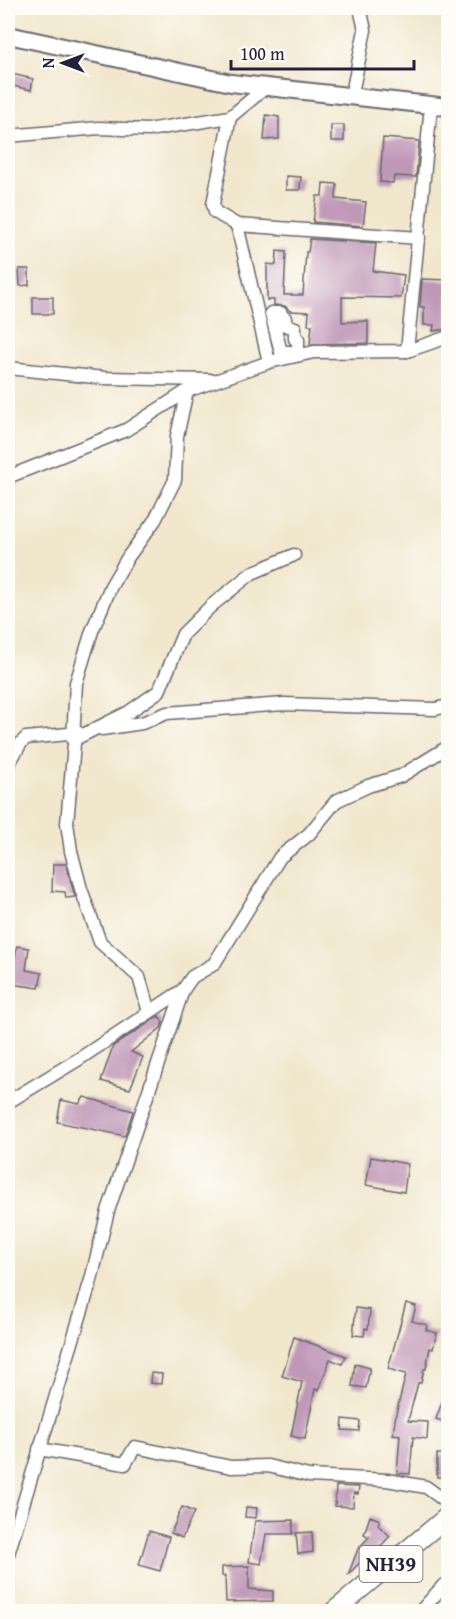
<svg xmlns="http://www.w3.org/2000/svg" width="456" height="1619" viewBox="0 0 456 1619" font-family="'Gentium Book Plus',serif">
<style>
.building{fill:#bf98b7}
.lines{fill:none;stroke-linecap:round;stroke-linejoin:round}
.street-casing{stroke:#6a676e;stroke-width:15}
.secondary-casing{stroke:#6a676e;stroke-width:20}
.primary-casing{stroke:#6a676e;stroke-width:21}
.street{stroke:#fff;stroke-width:12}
.secondary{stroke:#fff;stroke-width:16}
.primary{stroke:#fff;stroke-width:18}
.labels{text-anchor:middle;stroke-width:4.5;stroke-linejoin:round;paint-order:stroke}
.shield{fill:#fdfcf7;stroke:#646373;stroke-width:1.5}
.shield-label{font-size:21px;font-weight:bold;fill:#22223b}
</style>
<rect width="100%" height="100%" fill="#fdfcf7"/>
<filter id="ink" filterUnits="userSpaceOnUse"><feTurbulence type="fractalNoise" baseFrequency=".0167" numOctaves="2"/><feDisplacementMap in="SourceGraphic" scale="12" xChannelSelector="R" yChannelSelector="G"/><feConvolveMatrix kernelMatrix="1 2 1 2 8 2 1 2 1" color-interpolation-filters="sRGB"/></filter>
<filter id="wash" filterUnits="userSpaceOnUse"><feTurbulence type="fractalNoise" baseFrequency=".008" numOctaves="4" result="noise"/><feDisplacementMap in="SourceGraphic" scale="24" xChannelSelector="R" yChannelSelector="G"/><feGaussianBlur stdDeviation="1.35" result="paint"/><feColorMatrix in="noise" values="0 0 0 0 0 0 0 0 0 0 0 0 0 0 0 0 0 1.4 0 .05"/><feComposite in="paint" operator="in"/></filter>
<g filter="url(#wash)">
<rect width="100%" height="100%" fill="#f1e7cd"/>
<g id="blocks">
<g class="building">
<path d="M8,73L33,79L31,90L8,85Z"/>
<path d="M266,115L279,117V139L264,140Z"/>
<rect x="331" y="125" width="13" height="16"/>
<path d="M383,138L419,141L416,177L394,176L393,183L380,182Z"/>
<path d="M286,176L301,177L300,190H286Z"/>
<path d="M323,183L337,184L336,199L366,202L363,226L313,222L317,196H322Z"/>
<path d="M310,239L376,243L373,271L404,275L401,298L342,297V322L368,321V343L310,344L312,325H308L309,312L290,311L285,306L274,305V300H267V264L276,265L277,251L286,252L284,295H303L306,252H308Z"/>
<path d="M19,269H29V285L20,286Z"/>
<path d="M422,279L448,280V329L433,331L434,325H424V307H420Z"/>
<rect x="33" y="297" width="20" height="17"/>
<path d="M53,864H66L75,897L66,898L65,892L52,891Z"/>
<path d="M17,946L29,948L26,970L42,973L39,988L11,984Z"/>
<path d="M159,1016L163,1022L161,1028L131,1052L143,1057L130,1089L101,1081L113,1046Z"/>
<path d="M84,1097L133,1111L125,1136L57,1122L61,1100L79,1104Z"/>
<path d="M371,1157L408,1164L404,1192L366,1185Z"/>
<path d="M406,1303L416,1306L412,1321L427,1325L426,1330L437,1333L433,1349L430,1348L426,1369H424L421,1383H418L408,1421L428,1422L427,1439L413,1437L410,1474L397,1473L400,1435L393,1434L396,1414L406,1374L388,1369Z"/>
<path d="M356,1308L370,1310L368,1329L365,1328L364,1336L353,1335Z"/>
<path d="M294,1337L346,1356L342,1364L330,1359L319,1390L315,1389L305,1439L291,1436L302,1382L282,1376Z"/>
<path d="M355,1364L370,1368L366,1388L352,1386Z"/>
<path d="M151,1373L162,1374L161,1384L150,1383Z"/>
<path d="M447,1388H448V1423L436,1419Z"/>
<path d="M343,1419L360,1421L359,1431L342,1430Z"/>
<rect x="437" y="1454" width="10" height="23"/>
<path d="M336,1486L359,1487L358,1494L354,1493L353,1507L335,1506Z"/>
<path d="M182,1507L194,1512L182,1538L171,1533Z"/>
<path d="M246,1507L257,1508L256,1518L245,1517Z"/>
<path d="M370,1516L380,1520L378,1525L390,1536L380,1547L378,1546L367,1557L366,1556L348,1575L358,1549L369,1537L364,1534Z"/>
<path d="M293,1520V1534H266L261,1564L249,1562L255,1521Z"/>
<path d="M149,1531L169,1537L160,1571L139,1565Z"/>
<path d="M312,1532L313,1552L298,1554L296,1533Z"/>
<path d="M249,1566V1589L273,1591V1601L226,1602L225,1576H222V1567Z"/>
</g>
</g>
</g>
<g filter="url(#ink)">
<use href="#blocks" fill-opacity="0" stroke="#6a676e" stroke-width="1.5"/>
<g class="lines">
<g class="street-casing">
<g id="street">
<path d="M351,98L365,30L360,8"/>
<path d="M230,117L213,204L215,212L237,225L419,238"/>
<path d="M8,136L99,128L148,130L230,117L265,88"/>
<path d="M237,225L269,362"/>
<path d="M271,313H281V318H285V325L295,328V339H298V352H281Z"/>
<path d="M407,351L431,106"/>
<path d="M8,368L104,378L210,380"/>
<path d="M187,391L177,436L175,480L155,520L128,557L111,586L92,631L76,683L73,740L129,712L159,691L183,634L211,606L252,573L294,555"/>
<path d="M8,477L126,430L187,391L269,362L314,352L407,351L448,337"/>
<path d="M102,729L142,723L167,713L284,704L435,709L448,706"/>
<path d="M75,733L67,823L71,851L81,889L100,942L139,977L149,1012"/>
<path d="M8,765L21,743L26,738L79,733"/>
<path d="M8,1102L79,1059L183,990L192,977L214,964L280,857L309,834L336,801L368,786L401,776L448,747"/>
<path d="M39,1449L125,1464L135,1447L231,1467L268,1466L309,1476L387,1480L426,1487L448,1503"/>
<path d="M8,1554L91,1280L108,1211L183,990"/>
<path d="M420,1612L443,1586L448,1584"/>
</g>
</g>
<g class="secondary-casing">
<path id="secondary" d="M8,35L231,83L448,107"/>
</g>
<g class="primary-casing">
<path id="primary" d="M333,1612L448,1516"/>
</g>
<use href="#street" class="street"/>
<use href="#secondary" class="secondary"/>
<use href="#primary" class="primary"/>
</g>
</g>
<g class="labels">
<rect class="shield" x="359.5" y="1546" width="63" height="36" rx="4.5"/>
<g class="shield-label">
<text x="391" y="1571">NH39</text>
</g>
</g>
<rect width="456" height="1619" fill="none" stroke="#fdfcf7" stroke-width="30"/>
<g transform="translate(63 63) rotate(270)" stroke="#fdfcf7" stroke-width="4.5" paint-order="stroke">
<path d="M0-4.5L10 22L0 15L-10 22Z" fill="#22223b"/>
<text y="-9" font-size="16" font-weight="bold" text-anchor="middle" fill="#22223b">N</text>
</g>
<path d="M231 60v9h183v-9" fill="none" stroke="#22223b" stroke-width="3"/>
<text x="240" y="60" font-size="18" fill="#22223b" stroke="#fdfcf7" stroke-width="4.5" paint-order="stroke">100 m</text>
</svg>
